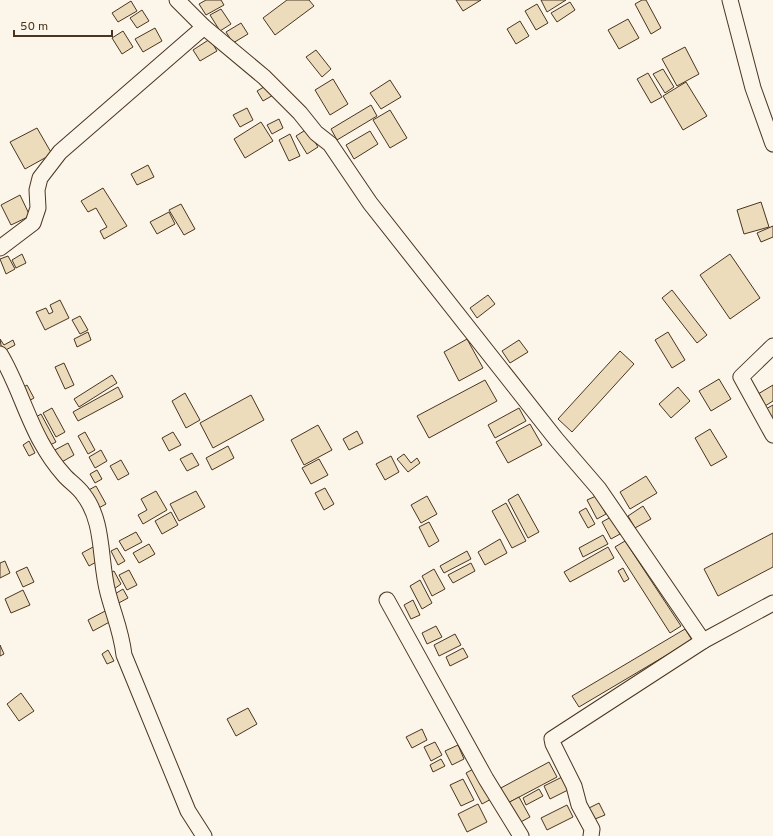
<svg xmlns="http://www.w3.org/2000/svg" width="773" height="836" viewBox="0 0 773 836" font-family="Overpass,sans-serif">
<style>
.building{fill:#ecdcbc;stroke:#4a3520}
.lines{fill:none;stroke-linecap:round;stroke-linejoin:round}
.minor-casing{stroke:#4a3520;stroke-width:17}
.minor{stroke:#fbf6e9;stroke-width:15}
</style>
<rect width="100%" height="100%" fill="#fbf6e9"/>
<g class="building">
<path d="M206,0H221L224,5L206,15L199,4Z"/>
<path d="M287,0H309L314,6L275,35L263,18Z"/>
<path d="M456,0H481L463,11Z"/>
<path d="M541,0H566L547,12Z"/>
<path d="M642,0H646L661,28L651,34L635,4Z"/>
<path d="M131,1L137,11L118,22L112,13Z"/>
<path d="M570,2L575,10L557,22L551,13Z"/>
<path d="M537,4L548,23L536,30L525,11Z"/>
<path d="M221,9L231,24L220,31L210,15Z"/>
<path d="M142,10L149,21L137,28L130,18Z"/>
<path d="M628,19L639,38L619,49L608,30Z"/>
<path d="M520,21L529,36L516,44L507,29Z"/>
<path d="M241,23L248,34L233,43L226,32Z"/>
<path d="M155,28L162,41L143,52L135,39Z"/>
<path d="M123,31L133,47L122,54L112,38Z"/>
<path d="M210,39L217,51L200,61L193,50Z"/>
<path d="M685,47L699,74L677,86L662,59Z"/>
<path d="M316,50L331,69L322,77L306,57Z"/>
<path d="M663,69L674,87L665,93L653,74Z"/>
<path d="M648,73L662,97L651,103L637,79Z"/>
<path d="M333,79L348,104L330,115L315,90Z"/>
<path d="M390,80L401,97L381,109L370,93Z"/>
<path d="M686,82L707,116L683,130L663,96Z"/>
<path d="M269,84L275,94L263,101L257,91Z"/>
<path d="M371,105L377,116L337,140L331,129Z"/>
<path d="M247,108L253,120L240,127L233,115Z"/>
<path d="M390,110L407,138L390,148L373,120Z"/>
<path d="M279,119L283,128L272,134L267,125Z"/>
<path d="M261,122L273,141L245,158L234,139Z"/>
<path d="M37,128L52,154L25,169L10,142Z"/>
<path d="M307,129L318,147L307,154L296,136Z"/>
<path d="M370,131L378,144L354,159L346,145Z"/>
<path d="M290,134L300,156L289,161L279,140Z"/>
<path d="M148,165L154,177L137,185L131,174Z"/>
<path d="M103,188L127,226L104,239L100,231L107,227L96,208L88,212L81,201Z"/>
<path d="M20,195L30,216L11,225L1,205Z"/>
<path d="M761,202L769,227L744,234L737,210Z"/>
<path d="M181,204L195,229L184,235L169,210Z"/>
<path d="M169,212L175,224L157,234L150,222Z"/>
<path d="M773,226V237L761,242L757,233Z"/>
<path d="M22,254L26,263L16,268L12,260Z"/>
<path d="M730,254L760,298L730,319L700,275Z"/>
<path d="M8,256L15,269L6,274L0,259Z"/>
<path d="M672,290L707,335L697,343L662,298Z"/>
<path d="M488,295L495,304L477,318L470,308Z"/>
<path d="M60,300L69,318L45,330L36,312L46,308L49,314L53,312L50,305Z"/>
<path d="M80,316L88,330L80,334L72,320Z"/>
<path d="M88,332L91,340L77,347L74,339Z"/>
<path d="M668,332L685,360L672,368L655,340Z"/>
<path d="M0,339L4,345L13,340L15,345L2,352Z"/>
<path d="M467,339L483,368L459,381L444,352Z"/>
<path d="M519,340L528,352L510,363L502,351Z"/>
<path d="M620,351L634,364L572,432L558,419Z"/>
<path d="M64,363L74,385L65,389L55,367Z"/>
<path d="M112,375L117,383L79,407L74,399Z"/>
<path d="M719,379L731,399L711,411L699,391Z"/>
<path d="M485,380L497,401L429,438L417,416Z"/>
<path d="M27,385L34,398L27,402L20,389Z"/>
<path d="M773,385V401L765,406L758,394Z"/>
<path d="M118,387L123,397L78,421L73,412Z"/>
<path d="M678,387L690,401L671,418L659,404Z"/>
<path d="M185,393L200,420L186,428L172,401Z"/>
<path d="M251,395L264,420L213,448L200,423Z"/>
<path d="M773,405V424L764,410Z"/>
<path d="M52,408L65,432L56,437L43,413Z"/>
<path d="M519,408L526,421L495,438L488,425Z"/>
<path d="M41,414L56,442L46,447L31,420Z"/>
<path d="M530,424L542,445L508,463L496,442Z"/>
<path d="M318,425L332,450L304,465L291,440Z"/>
<path d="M710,429L727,457L711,466L695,438Z"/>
<path d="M357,431L363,443L349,450L343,439Z"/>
<path d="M85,432L95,450L88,454L78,436Z"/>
<path d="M173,432L181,445L169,451L162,438Z"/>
<path d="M29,441L35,453L29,456L23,445Z"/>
<path d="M68,443L74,455L60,463L53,451Z"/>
<path d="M228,446L234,458L212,470L206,458Z"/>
<path d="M101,450L107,461L95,468L89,457Z"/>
<path d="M192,453L199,465L187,471L180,459Z"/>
<path d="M404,454L411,463L417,458L420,463L408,472L397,459Z"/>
<path d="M391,456L399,472L385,480L376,464Z"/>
<path d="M319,459L328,475L311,484L302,468Z"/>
<path d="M121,460L129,474L118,480L110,466Z"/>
<path d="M97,470L102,479L95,483L90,474Z"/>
<path d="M646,476L657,493L630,509L620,492Z"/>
<path d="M96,486L106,504L95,510L85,492Z"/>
<path d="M325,488L334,504L324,510L315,493Z"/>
<path d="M156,491L167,510L143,524L138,515L147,510L141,499Z"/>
<path d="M196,491L205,507L179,521L170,504Z"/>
<path d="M518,494L539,532L528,538L508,500Z"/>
<path d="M427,496L437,514L421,523L411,505Z"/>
<path d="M596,496L606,514L597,519L587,500Z"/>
<path d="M506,503L526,541L512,548L492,511Z"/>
<path d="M643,506L651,519L635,528L628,516Z"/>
<path d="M586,508L595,524L588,528L579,512Z"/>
<path d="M171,512L178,525L162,534L155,521Z"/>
<path d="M611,517L620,534L611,539L602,522Z"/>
<path d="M429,522L439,541L429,547L419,527Z"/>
<path d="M136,532L142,542L125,551L119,541Z"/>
<path d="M773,533V567L718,596L704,569Z"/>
<path d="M603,535L608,544L583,557L579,548Z"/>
<path d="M500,539L507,553L485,565L478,552Z"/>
<path d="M625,541L681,626L670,633L615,547Z"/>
<path d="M149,544L155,554L139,563L133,553Z"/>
<path d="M93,547L100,560L89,566L82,553Z"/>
<path d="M608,547L614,558L570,582L564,572Z"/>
<path d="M117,548L125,561L118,565L111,551Z"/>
<path d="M467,551L471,559L444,573L440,566Z"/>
<path d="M5,561L10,573L0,578V563Z"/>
<path d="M471,563L475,571L453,583L448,575Z"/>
<path d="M27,567L34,582L23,587L16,572Z"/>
<path d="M623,568L629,579L624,582L618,571Z"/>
<path d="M434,569L445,589L432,596L422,576Z"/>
<path d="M129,570L137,585L127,590L119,575Z"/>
<path d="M114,571L121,584L114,589L106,575Z"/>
<path d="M420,580L432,603L422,609L410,586Z"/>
<path d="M123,589L128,598L115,605L110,597Z"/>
<path d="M23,590L30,605L11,613L5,599Z"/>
<path d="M413,600L420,615L411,619L404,605Z"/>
<path d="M109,609L115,619L93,631L88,620Z"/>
<path d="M436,626L442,637L427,644L422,633Z"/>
<path d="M685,629L692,640L579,707L572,696Z"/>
<path d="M455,634L461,645L439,656L434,645Z"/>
<path d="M0,645L4,654L0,656Z"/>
<path d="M463,648L468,657L450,666L446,657Z"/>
<path d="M108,650L114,661L107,664L102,654Z"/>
<path d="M21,693L34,711L19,721L7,704Z"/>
<path d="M248,708L257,724L236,736L227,719Z"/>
<path d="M422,729L427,740L412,748L406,737Z"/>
<path d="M435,742L442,755L431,761L424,747Z"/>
<path d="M458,745L464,759L452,765L445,751Z"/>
<path d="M441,759L445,766L433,772L430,765Z"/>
<path d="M549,762L557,777L506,804L499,789Z"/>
<path d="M477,767L493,798L482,804L466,773Z"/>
<path d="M562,777L568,790L550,799L544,786Z"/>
<path d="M463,779L474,800L461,806L450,785Z"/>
<path d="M539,789L543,796L526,805L523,798Z"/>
<path d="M519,797L530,817L517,824L506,804Z"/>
<path d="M599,803L605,815L595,819L589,808Z"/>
<path d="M478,804L487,822L467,832L458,814Z"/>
<path d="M567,805L573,817L547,830L541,818Z"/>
</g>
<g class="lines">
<g class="minor-casing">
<g id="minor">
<path d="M177,0L204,27L264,77L300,113L316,133L330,144L370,203L556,439L599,489L703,641"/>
<path d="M730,0L753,88L773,144"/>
<path d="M0,248L33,223L38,208L37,190L40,178L60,152L204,27"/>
<path d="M773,346L741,377L773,435"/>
<path d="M0,354C17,382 25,413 41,442C47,453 55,465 64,475C69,481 78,487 83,494C105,522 99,560 108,593C114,616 121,630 124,655L188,811L204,836"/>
<path d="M387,600L486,779L521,836"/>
<path d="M591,836L592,829L579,805L574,786L553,744L552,739L703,641L773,603"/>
</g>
</g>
<use href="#minor" class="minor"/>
</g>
<path d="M14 30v6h98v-6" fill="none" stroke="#4a3520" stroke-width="2"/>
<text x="20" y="30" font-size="12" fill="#4a3520" stroke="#fbf6e9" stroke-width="3" paint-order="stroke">50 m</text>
</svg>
